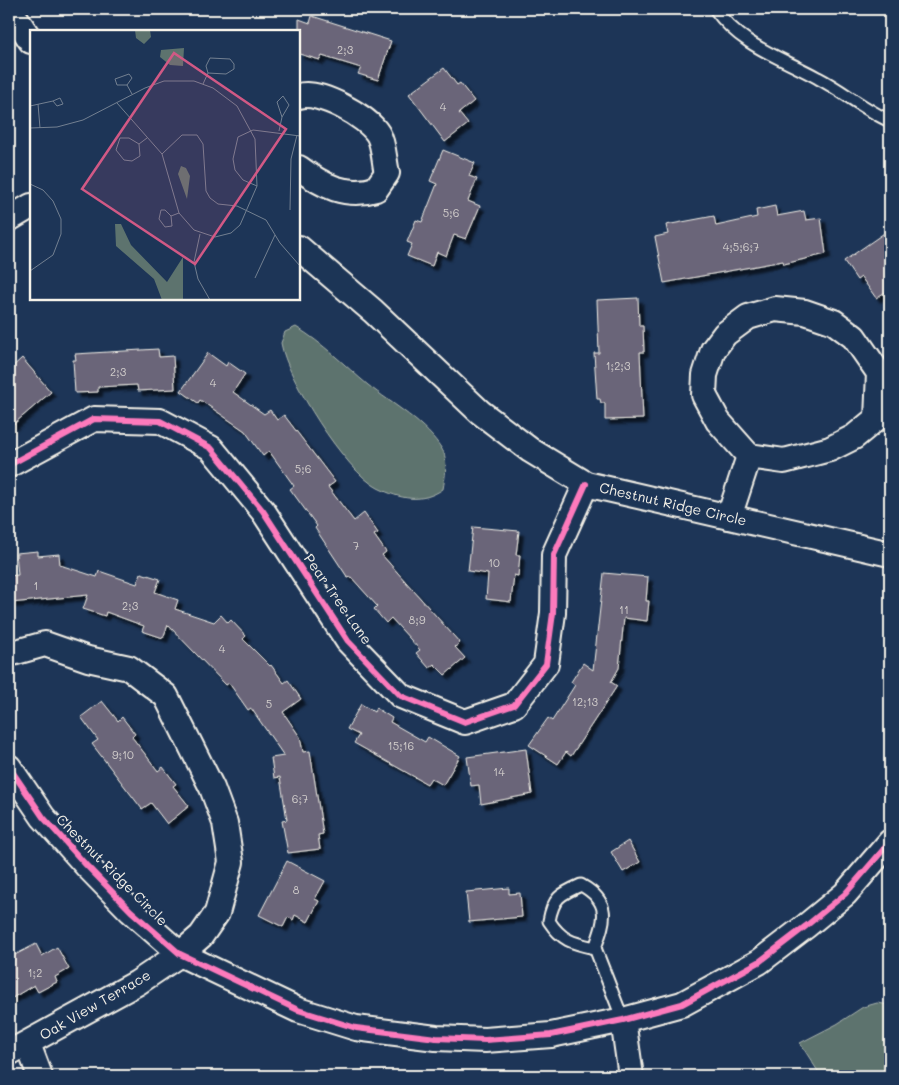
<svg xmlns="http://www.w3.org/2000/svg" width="899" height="1085" viewBox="0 0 899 1085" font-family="Mali,sans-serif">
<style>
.green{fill:#5d736e;stroke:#a8b2ab}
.building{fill:#6b6579;stroke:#f4f1e8;filter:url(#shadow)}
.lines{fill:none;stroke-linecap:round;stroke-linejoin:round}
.service-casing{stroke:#f4f1e8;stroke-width:15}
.minor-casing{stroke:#f4f1e8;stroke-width:28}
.service{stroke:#1d3557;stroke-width:11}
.minor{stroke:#1d3557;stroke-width:24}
.cycleway-casing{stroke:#1d3557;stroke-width:9}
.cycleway{stroke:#fd7abc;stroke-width:6}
.labels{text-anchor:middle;stroke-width:4.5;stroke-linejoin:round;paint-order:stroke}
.number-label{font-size:11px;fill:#d2cecc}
.street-label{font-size:14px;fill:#f4f1e8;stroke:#1d3557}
.inset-road{fill:none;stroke:#738091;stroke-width:1}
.view{fill:#d15985;fill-opacity:0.15;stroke:#d15985;stroke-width:2.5}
.inset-edge{fill:none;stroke:#f4f1e8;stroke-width:2.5}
</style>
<defs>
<filter id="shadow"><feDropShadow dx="4.5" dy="4.5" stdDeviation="1" flood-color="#0009"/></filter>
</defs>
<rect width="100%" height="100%" fill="#1d3557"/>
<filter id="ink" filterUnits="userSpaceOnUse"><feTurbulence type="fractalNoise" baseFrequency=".02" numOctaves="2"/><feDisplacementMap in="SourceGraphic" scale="10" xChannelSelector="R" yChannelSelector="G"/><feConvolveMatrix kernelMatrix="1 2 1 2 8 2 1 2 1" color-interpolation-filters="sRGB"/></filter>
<g filter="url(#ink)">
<g class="green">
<path d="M296,327C323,343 344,365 368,385C392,404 427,423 443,451C448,461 445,478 443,489C422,504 400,499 378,488C345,471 287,379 281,343L285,332Z"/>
<path d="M877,1003L890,1005V1076H821L800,1043L837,1024L863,1007Z"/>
</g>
<g class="building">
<path d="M312,16L391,41L378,80L358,74L361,68L322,56L320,60L299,54V19L310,23Z"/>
<path d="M444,68L457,85L460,83L474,101L459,113L468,124L445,142L409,94Z"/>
<path d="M443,150L475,163L469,176L477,179L468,201L480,206L466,239L454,235L446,256L437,252L432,266L407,256L412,244L407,242L416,220L422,222L437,184L430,181Z"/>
<path d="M775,206L777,216L804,211L806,220L821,218L826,254L784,264L783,261L664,283L655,237L668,234L666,225L714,216L716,226L757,217L756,210Z"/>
<path d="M890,229V289L876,298L861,277L857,280L844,261Z"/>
<path d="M638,298L639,326H643L644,352H640L643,419L605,420V403H601L600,399H597L594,353H599L597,300Z"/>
<path d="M158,349L159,357L173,356L175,389L138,391L137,385L98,387V392L75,393L73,360H76L75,354Z"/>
<path d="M208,353L226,366L228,362L245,374L233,392L264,414L270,410L277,420L284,415L335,482L328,487L354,521L364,513L378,533L374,535L386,552L382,555L460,643L455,647L465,658L445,675L434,664L429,668L416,653L420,650L391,618L386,623L374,609L377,606L351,577L348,578L315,528L317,526L290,489L294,486L269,451L263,456L245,431L200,400L198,403L181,391Z"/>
<path d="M22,358L51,392L9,428V370Z"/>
<path d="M473,527L519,531L516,555H520L518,576L514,575L511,602L486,599L488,574L468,571Z"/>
<path d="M38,551V556L59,554L60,565L97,577L99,571L137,584L141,573L160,579L155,592L178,600L175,609L214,622L221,615L228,623L231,620L246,636L243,639L270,666L271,665L284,683L288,680L301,699L283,712L300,737L303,752L310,751L323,834L318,835L320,849L288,853L282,821L287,820L280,777L274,778L271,758L284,756L251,708L248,710L229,683L226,685L168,625L163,638L142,631L144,626L106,612L105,616L83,609L88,595L11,603L9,576L18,575L16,553Z"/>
<path d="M604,573L648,577L646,601H649L647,621L624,618L619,668L611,682L617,686L571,756L566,752L558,764L529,745L548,718L552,721L575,685L571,682L583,663L593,670Z"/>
<path d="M102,701L118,721L122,717L135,734L132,737L158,771L163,767L176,784L173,786L189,806L167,824L151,803L142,809L92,744L98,740L81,717Z"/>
<path d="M361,704L374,712L376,708L392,718L390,722L425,742L428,737L460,756L443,785L431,778L427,784L354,743L359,735L347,729Z"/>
<path d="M526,749L532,794L481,804L479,785L471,786L467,757Z"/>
<path d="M628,841L640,862L623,872L611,852Z"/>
<path d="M287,861L325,881L315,899L319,901L308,922L295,915L293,920L288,917L283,927L259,915Z"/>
<path d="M509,888V894L520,893L522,917L469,922L466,892Z"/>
<path d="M36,944L42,956L57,947L69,969L55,977L57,982L38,992L34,985L9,1000V958Z"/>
</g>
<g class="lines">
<g class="service-casing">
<g id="service">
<path d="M715,9C741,46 780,57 818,78C843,91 865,110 890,121"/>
<path d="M595,948C605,920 612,902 581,885C560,894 553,898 549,921C562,941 573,943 595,948L623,1020"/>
</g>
</g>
<g class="minor-casing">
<g id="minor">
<path d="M10,9L31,41"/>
<path d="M299,96C319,90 367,116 378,134C384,144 384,161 387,173L376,189C346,198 323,186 299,168"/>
<path d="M9,219L31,206"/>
<path d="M299,248L373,311L480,412L530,450L586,484L890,554"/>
<path d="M9,465L94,419L160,421L211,448L263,511L348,641L401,696L465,722L514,705L546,664L553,613L554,555L586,484"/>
<path d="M729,517L749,456L784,461L830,449L854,437L877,418L879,373L854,337L834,322L805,312L775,309L748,317L725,334L713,350L705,375L704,395L718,421L749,456"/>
<path d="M9,654L45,644L88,659L129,668L166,696L212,788L225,823L231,862L217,913L201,936L180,954L137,983L9,1053"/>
<path d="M9,767L43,817L86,865L131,911L180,954L298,1010L356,1028L436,1038L485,1040L551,1035L623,1020L682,1004L759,962L806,926L845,894L890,842"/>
<path d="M623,1020L631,1076"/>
<path d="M28,1044L40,1076"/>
</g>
</g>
<use href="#service" class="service"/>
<use href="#minor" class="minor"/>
<g class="cycleway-casing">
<g id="cycleway">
<path d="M9,465L94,419L160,421L211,448L263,511L348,641L401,696L465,722L514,705L546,664L553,613L554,555L586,484"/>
<path d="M9,767L43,817L86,865L131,911L180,954L298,1010L356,1028L436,1038L485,1040L551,1035L623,1020L682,1004L759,962L806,926L845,894L890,842"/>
</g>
</g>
<use href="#cycleway" class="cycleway"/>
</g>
</g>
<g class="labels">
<g class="number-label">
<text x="345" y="54">2;3</text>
<text x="443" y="111">4</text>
<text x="451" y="217">5;6</text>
<text x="741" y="251">4;5;6;7</text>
<text x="618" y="370">1;2;3</text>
<text x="118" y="376">2;3</text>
<text x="213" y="387">4</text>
<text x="303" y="473">5;6</text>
<text x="356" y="550">7</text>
<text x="494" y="567">10</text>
<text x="36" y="590">1</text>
<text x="130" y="610">2;3</text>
<text x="624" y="614">11</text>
<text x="417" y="624">8;9</text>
<text x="222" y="653">4</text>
<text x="585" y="706">12;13</text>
<text x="269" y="708">5</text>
<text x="401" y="750">15;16</text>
<text x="123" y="759">9;10</text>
<text x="499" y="776">14</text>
<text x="300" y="803">6;7</text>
<text x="296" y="894">8</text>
<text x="35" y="977">1;2</text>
</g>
<g class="street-label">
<text transform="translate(673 504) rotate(13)" y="5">Chestnut Ridge Circle</text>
<text transform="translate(338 599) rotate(55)" y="5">Pear Tree Lane</text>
<text transform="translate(112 870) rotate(45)" y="5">Chestnut Ridge Circle</text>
<text transform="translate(95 1005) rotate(-30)" y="5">Oak View Terrace</text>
</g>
</g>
<g transform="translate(30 30)">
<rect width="270" height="270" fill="#1d3557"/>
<path d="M105,0H120L121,7L114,14L106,8ZM154,18L153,36L140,35L130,27L131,20ZM151,136L156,138L160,146L157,169L148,144ZM85,194H91L101,215L137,252L153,227V270H132L124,249L86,216Z" fill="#5d736e"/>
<path class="inset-road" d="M173,54L178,43L196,44L204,39V34L200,29L180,28L176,36L178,43M97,55L102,48L99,44L85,49L87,55H97L102,64M8,74L10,98M0,76L23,71L27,76L33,74L30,68L23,71M0,98L27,97L53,90L115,58L134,51H164L183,58L207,76L225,109L227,156L210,195L201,203L185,207L164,200L149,183L132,124L87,73M249,101L252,87L247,72L253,66L259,75L252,87M109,114L110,126L102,131L94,130L86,120L90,108H99L109,114L117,108M132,124L152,105H167L173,114L176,161L180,168L188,174L207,176L236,190L250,213L270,236M0,154L13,160L23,171L31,189V204L23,225L0,241M227,156L213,150L205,140L203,129L208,107L223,100L270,106M260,180L261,129L267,105M141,186L135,180H131L129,189L135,197L142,196L141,186L149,183M170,204L164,232L168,249L180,270M225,248L245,205"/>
<path class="view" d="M144,23L256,99L165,234L52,159Z"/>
<rect width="270" height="270" class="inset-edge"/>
</g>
<rect width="899" height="1085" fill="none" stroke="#1d3557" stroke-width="30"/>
<rect x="15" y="15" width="869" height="1055" fill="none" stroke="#f4f1e8" stroke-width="2" filter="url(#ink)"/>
</svg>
